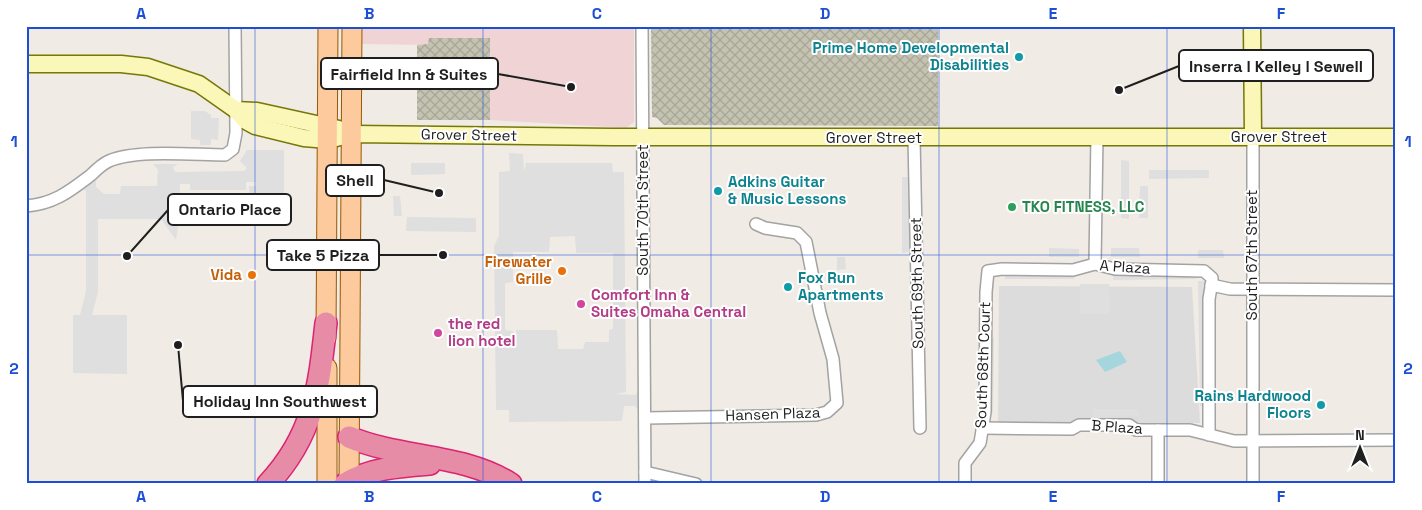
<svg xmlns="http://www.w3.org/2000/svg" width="1422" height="510" viewBox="0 0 1422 510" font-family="'Space Grotesk',sans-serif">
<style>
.residential{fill:#dddcdc}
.commercial{fill:#f0d4d5}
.construction{fill:url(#construction-cross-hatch)}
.parking{fill:#dfdfdf;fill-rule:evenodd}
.water{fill:#a5d6dd}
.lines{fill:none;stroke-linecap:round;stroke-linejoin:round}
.street-casing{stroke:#a3a3a3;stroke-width:14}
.secondary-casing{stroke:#767704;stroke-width:19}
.primary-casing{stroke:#995800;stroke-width:21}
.highway-casing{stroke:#dc2374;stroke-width:24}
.street{stroke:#fff;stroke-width:11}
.secondary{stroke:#faf7b8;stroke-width:16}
.primary{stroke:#fcca9d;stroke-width:19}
.highway{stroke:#e78ca6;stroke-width:21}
.grid{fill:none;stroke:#1d4ed8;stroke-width:1;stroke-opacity:0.55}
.culture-dot{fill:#0f9aa8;stroke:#fff;stroke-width:2}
.leisure-dot{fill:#2e9e5b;stroke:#fff;stroke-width:2}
.food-dot{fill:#e8710a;stroke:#fff;stroke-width:2}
.hotel-dot{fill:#d1479c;stroke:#fff;stroke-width:2}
.labels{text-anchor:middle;stroke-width:4;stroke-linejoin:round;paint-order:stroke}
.culture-label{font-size:15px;font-weight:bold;fill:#0d838f;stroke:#fff;text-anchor:end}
.street-label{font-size:15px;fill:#1f1f1f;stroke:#fff}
.leisure-label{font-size:15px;font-weight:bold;fill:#27864d;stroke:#fff;text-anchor:start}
.food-label{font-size:15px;font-weight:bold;fill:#c56008;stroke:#fff;text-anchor:end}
.hotel-label{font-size:15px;font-weight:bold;fill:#b23c85;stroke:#fff;text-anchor:start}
.leader{fill:none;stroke:#1f1f1f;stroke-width:2}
.callout-dot{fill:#1f1f1f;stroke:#fff;stroke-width:2}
.callout{fill:#fff;stroke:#1f1f1f;stroke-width:2}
.callout-label{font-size:16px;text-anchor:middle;font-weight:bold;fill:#1f1f1f}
.neatline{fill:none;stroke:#1d4ed8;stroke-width:2}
.grid-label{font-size:16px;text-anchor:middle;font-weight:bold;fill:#1d4ed8}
</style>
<defs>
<pattern id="construction-cross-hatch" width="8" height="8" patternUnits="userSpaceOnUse" patternTransform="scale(1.25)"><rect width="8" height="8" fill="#c4c2b0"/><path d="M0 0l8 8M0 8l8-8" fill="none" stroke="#a8a697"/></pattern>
</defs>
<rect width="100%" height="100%" fill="#f0ebe5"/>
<path class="residential" d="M999,286L1192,287L1200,423H998Z"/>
<path class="commercial" d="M361,26H634V122L626,128L490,120V38L429,39V45L361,44Z"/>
<g class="construction">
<path d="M651,26H938V126L664,125L657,118L652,117Z"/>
<path d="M429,38H490V120H417V45L428,44Z"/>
</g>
<g class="parking">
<path d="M191,111H205L211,115V118H219L218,140L211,139V145H200V140L191,139Z"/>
<path d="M247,150H284V220H249V186H256V182H246V190H190V184H180L179,219L176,240L161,219H98V292L92,315H127V374L73,373V315H80L86,291V191L84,189L96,180V187L104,194H120L121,186H157L158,170L153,164H178L173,167L175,172L244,171L247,168L240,161Z"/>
<path d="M509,153L523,154L524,172L526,163H612L613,172H624L626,392L616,394L635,395L638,392L639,409L634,406H624L622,421L509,422V410H496L494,246L499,236V172L510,171ZM575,236L576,253H613V329L609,330V342H585L583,349H558L557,330H516V339H514L513,331L505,330V283L513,282V252H549L550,237Z"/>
<path d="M1121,160L1129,161V219L1121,218Z"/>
<path d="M411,163H445V174L411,175Z"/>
<path d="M1149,170H1209V178L1149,179Z"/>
<path d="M902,177H909L910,252L902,253Z"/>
<path d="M1140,186H1148V218H1139Z"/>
<path d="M393,196H400L402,216H394Z"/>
<path d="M407,217L476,218V232L406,231Z"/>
<path d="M1049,248L1079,249V257H1049Z"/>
<path d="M1111,248H1139L1140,257H1111Z"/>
<path d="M1198,250H1223L1224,258H1198Z"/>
<path d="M837,257H845L846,269L837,270Z"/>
<path d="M1005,271H1075L1074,279H1005Z"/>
<path d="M1113,271L1196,272V279L1113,280Z"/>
<path d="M1198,281H1207L1206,406H1200Z"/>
<path d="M1080,284H1109L1110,314H1080Z"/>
<path d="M988,337L994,338L993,413H987Z"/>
<path d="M1093,409H1138L1139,416L1093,417Z"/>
</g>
<path class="water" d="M1120,351L1127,362L1105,372L1096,360Z"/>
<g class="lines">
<g class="street-casing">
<g id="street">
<path d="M642,26L645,484"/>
<path d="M914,138L920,428"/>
<path d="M26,206C54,204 70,191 91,175C96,170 102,164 109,161C137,149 194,155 225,155L233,149L236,133L235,26"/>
<path d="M1095,264L1097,136"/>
<path d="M1211,285L1230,289L1396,290"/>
<path d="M645,418L816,415L827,412L837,403L833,359L820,313L806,242L797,233L765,228L756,224"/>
<path d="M982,428L1072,429L1079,425H1129L1136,430H1190L1234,441L1396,440"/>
<path d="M645,472L696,484"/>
<path d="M965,484V463L980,443L985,412L986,292L988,271L1002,269L1073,270L1095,264L1115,269L1204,271L1212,278V281L1209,299V435"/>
<path d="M1158,484V430"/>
<path d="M1253,484V137"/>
</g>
</g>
<g class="secondary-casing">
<g id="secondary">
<path d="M1252,26L1253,137"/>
<path d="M26,64H121L148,67L199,84L236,110L246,121L255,126L304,138L328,140L352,134L612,137H1396"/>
<path d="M236,110L257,111L339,129"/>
</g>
</g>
<g class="primary-casing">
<g id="primary">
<path d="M326,338L328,26"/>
<path d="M327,368V484"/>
<path d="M349,484L352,26"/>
</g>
</g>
<g class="highway-casing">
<g id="highway">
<path d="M349,437C401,459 463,453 511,484"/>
<path d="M268,484C314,435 319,387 326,323"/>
<path d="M345,484C369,468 403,466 430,464"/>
</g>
</g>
<use href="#street" class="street"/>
<use href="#secondary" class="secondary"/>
<use href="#primary" class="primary"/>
<use href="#highway" class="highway"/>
</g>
<path class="grid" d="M255,26V484M483,26V484M711,26V484M939,26V484M1167,26V484M26,255H1396"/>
<g class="culture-dot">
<circle cx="1019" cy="57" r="5"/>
<circle cx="718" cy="191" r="5"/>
<circle cx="788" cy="287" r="5"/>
<circle cx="1321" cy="405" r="5"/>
</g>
<circle class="leisure-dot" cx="1012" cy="207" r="5"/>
<g class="food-dot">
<circle cx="562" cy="271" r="5"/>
<circle cx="252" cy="275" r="5"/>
</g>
<g class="hotel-dot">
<circle cx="581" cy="304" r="5"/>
<circle cx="438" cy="333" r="5"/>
</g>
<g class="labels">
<g class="culture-label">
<text x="1009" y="53">Prime Home Developmental<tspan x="1009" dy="17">Disabilities</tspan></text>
<text x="728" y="187" text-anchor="start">Adkins Guitar<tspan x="728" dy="17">&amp; Music Lessons</tspan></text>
<text x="798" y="283" text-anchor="start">Fox Run<tspan x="798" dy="17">Apartments</tspan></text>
<text x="1311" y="401">Rains Hardwood<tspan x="1311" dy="17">Floors</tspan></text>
</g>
<g class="street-label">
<text transform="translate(469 135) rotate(1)" y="5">Grover Street</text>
<text x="1279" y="142">Grover Street</text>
<text x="874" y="143">Grover Street</text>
<text transform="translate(643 210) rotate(-90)" y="5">South 70th Street</text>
<text transform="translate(1252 255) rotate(-90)" y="5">South 67th Street</text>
<text transform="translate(1125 267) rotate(4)" y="5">A Plaza</text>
<text transform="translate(917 283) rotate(-91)" y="5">South 69th Street</text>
<text transform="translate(983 365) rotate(-88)" y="5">South 68th Court</text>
<text transform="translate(773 414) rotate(-2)" y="5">Hansen Plaza</text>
<text transform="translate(1117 427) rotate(4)" y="5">B Plaza</text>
</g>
<g class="leisure-label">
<text x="1022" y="212">TKO FITNESS, LLC</text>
</g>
<g class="food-label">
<text x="552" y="267">Firewater<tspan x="552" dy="17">Grille</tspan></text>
<text x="242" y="280">Vida</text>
</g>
<g class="hotel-label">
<text x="591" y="300">Comfort Inn &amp;<tspan x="591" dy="17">Suites Omaha Central</tspan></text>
<text x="448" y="329">the red<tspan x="448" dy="17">lion hotel</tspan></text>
</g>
</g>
<path class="leader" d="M1119 90L1179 66M571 87L498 74M439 193L384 180M127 256L168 210M443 255L379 255M178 345L183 401"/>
<g class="callout-dot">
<circle cx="1119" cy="90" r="5"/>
<circle cx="571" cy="87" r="5"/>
<circle cx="439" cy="193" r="5"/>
<circle cx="127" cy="256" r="5"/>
<circle cx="443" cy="255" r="5"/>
<circle cx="178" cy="345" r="5"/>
</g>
<g class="callout">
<rect x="1179" y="50" width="194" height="31" rx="5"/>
<rect x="321" y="58" width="177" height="31" rx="5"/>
<rect x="326" y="165" width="58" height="31" rx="5"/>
<rect x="168" y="194" width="123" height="31" rx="5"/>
<rect x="267" y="240" width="112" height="30" rx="5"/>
<rect x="183" y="386" width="194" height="31" rx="5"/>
</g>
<g class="callout-label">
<text x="1276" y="72">Inserra l Kelley l Sewell</text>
<text x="409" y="80">Fairfield Inn &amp; Suites</text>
<text x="355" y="186">Shell</text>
<text x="230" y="215">Ontario Place</text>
<text x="323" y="261">Take 5 Pizza</text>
<text x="280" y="407">Holiday Inn Southwest</text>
</g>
<rect width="1422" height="510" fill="none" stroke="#ffffff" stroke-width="55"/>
<g transform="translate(1360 448)" stroke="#ffffff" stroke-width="4" paint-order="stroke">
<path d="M0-4L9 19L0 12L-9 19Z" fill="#1f1f1f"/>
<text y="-8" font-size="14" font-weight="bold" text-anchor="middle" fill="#1f1f1f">N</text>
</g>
<rect x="28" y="28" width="1366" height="454" class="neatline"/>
<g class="grid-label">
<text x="141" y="19">A</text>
<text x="369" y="19">B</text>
<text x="597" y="19">C</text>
<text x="825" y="19">D</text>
<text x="1053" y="19">E</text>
<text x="1281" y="19">F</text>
<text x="14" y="147">1</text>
<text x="1408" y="147">1</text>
<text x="14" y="374">2</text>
<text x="1408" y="374">2</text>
<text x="141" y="502">A</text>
<text x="369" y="502">B</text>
<text x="597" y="502">C</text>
<text x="825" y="502">D</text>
<text x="1053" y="502">E</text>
<text x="1281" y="502">F</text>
</g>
</svg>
